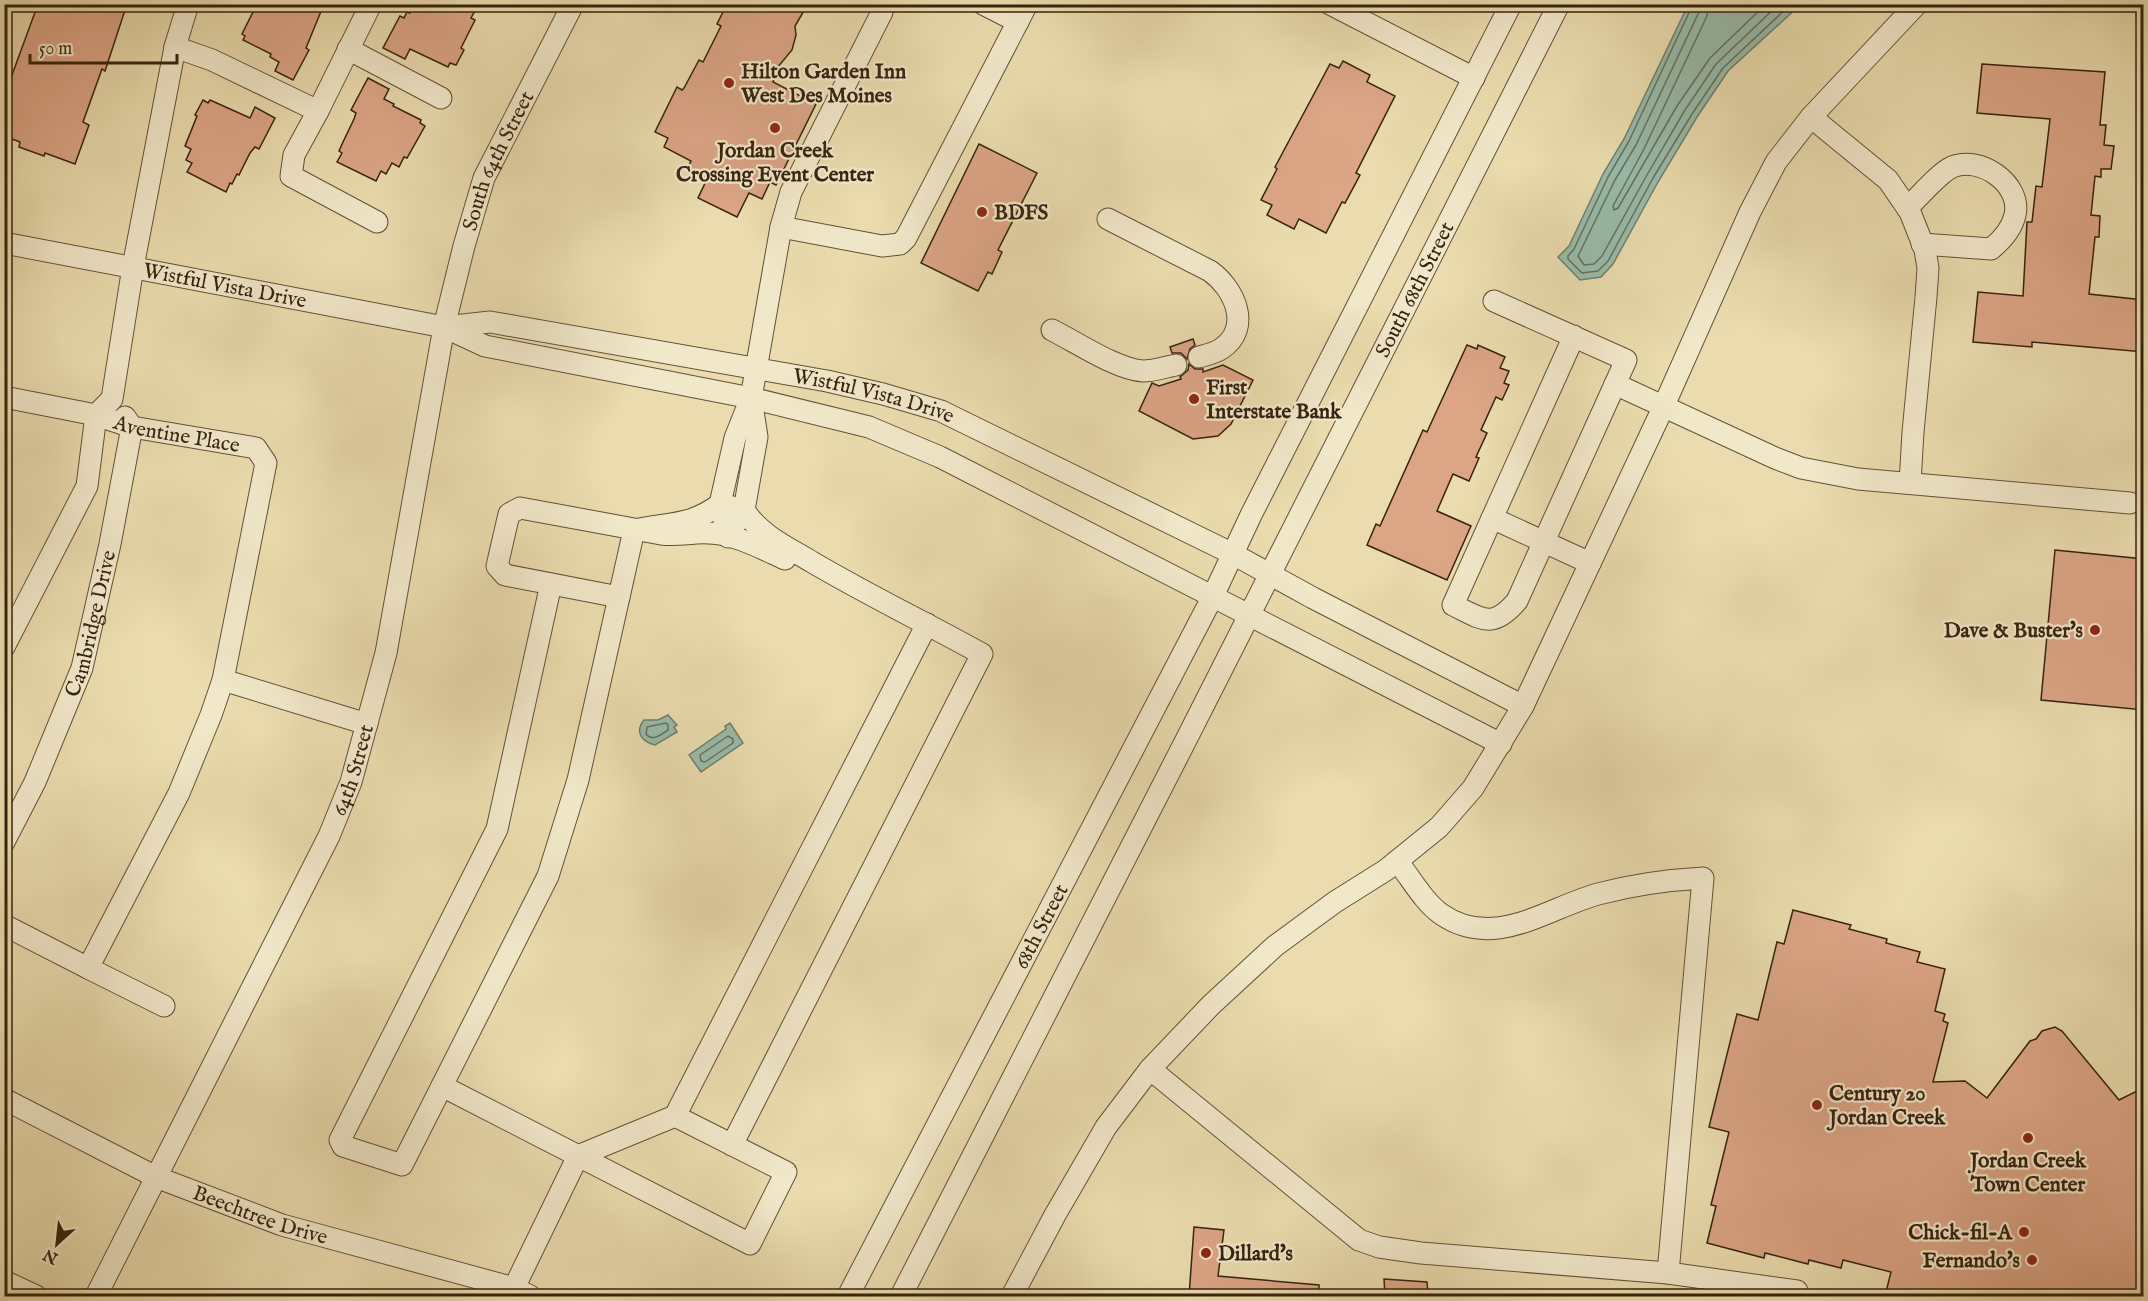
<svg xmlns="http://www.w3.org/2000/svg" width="2148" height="1301" viewBox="0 0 2148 1301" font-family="'IM FELL English',serif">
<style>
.water{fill:#98bcab;stroke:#717f6d;stroke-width:1.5}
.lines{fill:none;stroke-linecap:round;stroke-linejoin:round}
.shore{stroke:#67705d;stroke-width:1.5}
.building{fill:#dca586;stroke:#36230f;stroke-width:1.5}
.minor-casing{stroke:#635137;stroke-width:23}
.minor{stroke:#f1e8ca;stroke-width:21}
.poi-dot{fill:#8f2418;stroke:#f1e8ca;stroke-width:2}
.labels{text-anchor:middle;stroke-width:4.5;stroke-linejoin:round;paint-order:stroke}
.poi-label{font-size:21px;font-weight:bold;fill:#36230f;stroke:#f1e8ca;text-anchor:start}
.street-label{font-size:21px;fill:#36230f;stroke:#f1e8ca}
</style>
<rect width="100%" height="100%" fill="#eadcae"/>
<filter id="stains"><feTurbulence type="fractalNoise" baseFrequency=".00333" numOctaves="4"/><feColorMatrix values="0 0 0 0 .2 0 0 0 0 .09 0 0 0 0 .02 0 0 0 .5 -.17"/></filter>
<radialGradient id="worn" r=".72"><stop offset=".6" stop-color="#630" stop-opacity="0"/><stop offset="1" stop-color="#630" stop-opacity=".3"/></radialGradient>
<g class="water">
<path d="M1688,5H1800L1728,71L1697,117L1658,182L1613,264L1601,277L1580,280L1558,257L1569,246L1603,174L1624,139Z"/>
<path d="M668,715L677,725L674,727L677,732L655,745C642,742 634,732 644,720H658Z"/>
<path d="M730,723L743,743L701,772L689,755L726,729L725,726Z"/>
</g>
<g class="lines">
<g class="shore">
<path d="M1693,4L1629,141L1608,177L1574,249L1568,256V259L1582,273L1598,271L1608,261L1653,178L1692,114L1723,68L1791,4"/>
<path d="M1700,4L1699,12L1636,145L1615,180L1578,256L1584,265L1594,264L1602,256L1647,175L1685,110L1716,64L1779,4"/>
<path d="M1709,4L1707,16L1644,149L1613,206L1614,210L1618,208L1677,106L1710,58L1766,4"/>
<path d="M666,723L668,725V730C660,735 653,742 646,734L647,727Z"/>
<path d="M728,736L733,739V743L705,762L701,761L700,755Z"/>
</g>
</g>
<g class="building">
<path d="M38,4H127L105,71L102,69L83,122L89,125L75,164L45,153L44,156L19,147L20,142L4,136V97Z"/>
<path d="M257,4H324L306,48L309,50L293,80L275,71L279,62L270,57L271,54L243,40L245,36L242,34Z"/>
<path d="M415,4H467L476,9L471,18L475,20L461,48L464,50L456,65L450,63L448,67L410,49L405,59L383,48L400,16L404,18L407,12L410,13Z"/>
<path d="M727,4H808L795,26L796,35L792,50L772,74L776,75L773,82L816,104L776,185L770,182L762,199L749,193L737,217L698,198L707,179L687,169L691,161L664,147L668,138L655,132L677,87L682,90L684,88L699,60L703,62L721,26L717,24Z"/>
<path d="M1343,61L1370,75L1367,82L1395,96L1356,173L1360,175L1345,203L1342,202L1326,233L1299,219L1294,229L1267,215L1272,205L1261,200L1277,169L1275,167L1330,64L1339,68Z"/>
<path d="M1982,64L2105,72L2100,125H2106L2104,145L2114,146L2111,169H2101V177L2095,176L2091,215L2100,216L2099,237H2095L2089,294L2144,300V352L2032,342V347L1973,342L1978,292L2023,296L2027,222H2032L2036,186L2042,187L2050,119L1977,113Z"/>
<path d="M368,78L389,89L384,99L394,104L393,106L421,120L420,123L425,126L407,158L404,157L399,167L392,163L386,174L381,171L376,181L337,162L342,153L339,151L343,142L354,119L356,113L351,110Z"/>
<path d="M203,100L208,103L210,100L250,118L255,107L275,118L259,149L255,147L250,153L239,175L237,174L232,184L230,183L226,192L187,172L192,163L186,160L191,149L185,146L197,116L195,115Z"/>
<path d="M979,144L1037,173L998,250L1002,252L992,274L988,272L978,291L921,263Z"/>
<path d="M1193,339L1195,345L1190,349L1187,359L1181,353H1172L1170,347Z"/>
<path d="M1467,345L1477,349L1478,345L1505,357L1500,368L1509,371L1504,383L1509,385L1502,400L1496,397L1481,430L1487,433L1476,457L1479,458L1469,481L1453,474L1437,511L1471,526L1447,580L1367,545L1376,524L1380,526L1423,430L1427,432Z"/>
<path d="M1189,364L1195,369H1203V372L1223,365L1253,380L1231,424L1218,436L1193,439L1139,411L1152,383L1159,386L1181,379L1180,377L1188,370Z"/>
<path d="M2055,550L2144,559V710L2041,700Z"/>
<path d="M1793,910L1851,925L1849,929L1887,939L1886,943L1920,952L1917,962L1945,969L1935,1011L1945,1014L1943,1021L1948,1023L1933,1082L1965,1081L1987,1098L2030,1041L2036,1039L2042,1031L2055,1027L2062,1031L2119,1100L2139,1090L2140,1094L2144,1093V1296H1885L1891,1272L1843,1260L1841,1268L1809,1260L1808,1264L1765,1253L1764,1258L1707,1243L1716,1206L1711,1205L1729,1132L1709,1127L1737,1014L1758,1020L1777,942L1784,944Z"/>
<path d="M1194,1227L1224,1230L1218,1276L1319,1285V1296H1189Z"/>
<path d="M1384,1279L1427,1282L1428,1296H1385Z"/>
</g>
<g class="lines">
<g class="minor-casing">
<g id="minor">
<path d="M983,4L1018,22"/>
<path d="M1330,4L1474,78"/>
<path d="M175,47L212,60L318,111L371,4"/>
<path d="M348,49L441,98"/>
<path d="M318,111L294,155L291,176L377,222"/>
<path d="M1811,117L1888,180L1910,212L1925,250L1928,268L1926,297L1913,432L1910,483"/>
<path d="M1907,208C1919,197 1939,173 1952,167C1980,155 2022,184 2015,215C2012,229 2002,240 1991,249L1922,244"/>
<path d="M1108,219L1210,271C1234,288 1253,328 1221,349C1215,353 1206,355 1199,357"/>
<path d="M781,227L882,246L900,244L906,238L1027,4"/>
<path id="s1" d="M4,243L444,327L485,346L751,398L869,427L940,457L1501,744"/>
<path d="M1494,301L1626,360L1517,601C1492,630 1482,619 1453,605L1574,336"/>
<path id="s2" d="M445,327L490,322L827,381L883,394L941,411L1233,554L1313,598L1523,706"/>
<path d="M1052,330C1076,342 1118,370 1143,371C1154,371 1165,367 1176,365"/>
<path d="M1615,384L1775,458L1801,468L1858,479L2130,503"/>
<path id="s3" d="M4,397L96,415L132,427L256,448L266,463L223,680L211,715L179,793L88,968L4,925"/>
<path d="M1492,518L1590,563"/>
<path d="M736,523L744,510L757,437L751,398"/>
<path d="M634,530C669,522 690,527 720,504L744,510C760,535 787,547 812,562C868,595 926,623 982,654L732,1145"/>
<path d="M728,537L720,504L735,438L751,398L781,227L791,192L882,12"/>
<path d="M551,584L497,829L340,1140L343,1146L402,1165L548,876L578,780L634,530"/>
<path d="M619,597L505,575L497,566L509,514L520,508L661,534C680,536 692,532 709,533C733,533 763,549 785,559"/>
<path d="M4,647L87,486L96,415L112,399L133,267L175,47L188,4"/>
<path d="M223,680L367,724"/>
<path id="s4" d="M4,842L35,782L82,668L110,544L132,427L125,417"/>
<path d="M1397,861C1411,878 1423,901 1441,914C1494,951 1547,908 1598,894C1632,885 1667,880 1703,878L1668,1273"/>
<path d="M88,968L164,1006"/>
<path d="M1150,1069L1359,1240L1379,1247L1421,1253L1668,1273L1797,1291"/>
<path d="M442,1086L750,1244L786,1172L675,1116"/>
<path id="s5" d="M4,1099L156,1177L282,1225L514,1288L530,1296"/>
<path d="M4,1284L6,1282L36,1296"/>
<path id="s6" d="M96,1296L329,836L351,782L386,653L444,327L464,246L484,178L573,4"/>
<path d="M512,1296L514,1288L578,1156L675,1116L927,624"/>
<path id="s7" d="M848,1296L1213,596L1251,515L1511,4"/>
<path id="s8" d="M901,1296L1187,738L1559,4"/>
<path d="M1012,1296L1055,1215L1106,1127L1150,1069L1211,1005L1275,946L1335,902L1386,870L1439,827L1473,788L1523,706L1662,410L1750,212L1776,162L1811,117L1917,4"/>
</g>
</g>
<use href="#minor" class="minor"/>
</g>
<g class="poi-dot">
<circle cx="729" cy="83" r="6"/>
<circle cx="775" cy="128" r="6"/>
<circle cx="982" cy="212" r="6"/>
<circle cx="1194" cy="399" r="6"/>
<circle cx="2095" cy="630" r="6"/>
<circle cx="1817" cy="1105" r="6"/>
<circle cx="2028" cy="1138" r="6"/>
<circle cx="2024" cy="1232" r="6"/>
<circle cx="1206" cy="1253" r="6"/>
<circle cx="2032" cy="1260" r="6"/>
</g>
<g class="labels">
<g class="poi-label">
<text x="741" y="78">Hilton Garden Inn<tspan x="741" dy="24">West Des Moines</tspan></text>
<text x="775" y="157" text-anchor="middle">Jordan Creek<tspan x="775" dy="24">Crossing Event Center</tspan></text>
<text x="994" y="219">BDFS</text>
<text x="1206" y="394">First<tspan x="1206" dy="24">Interstate Bank</tspan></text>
<text x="2083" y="637" text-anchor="end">Dave &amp; Buster's</text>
<text x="1829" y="1100">Century 20<tspan x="1829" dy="24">Jordan Creek</tspan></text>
<text x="2028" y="1167" text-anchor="middle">Jordan Creek<tspan x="2028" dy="24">Town Center</tspan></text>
<text x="2012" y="1239" text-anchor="end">Chick-fil-A</text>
<text x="1218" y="1260">Dillard's</text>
<text x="2020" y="1267" text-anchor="end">Fernando's</text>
</g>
<g class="street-label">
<text dy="7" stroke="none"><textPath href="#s6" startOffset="1214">South 64th Street</textPath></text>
<text dy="7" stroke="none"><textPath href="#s1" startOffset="225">Wistful Vista Drive</textPath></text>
<text dy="7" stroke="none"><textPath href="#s8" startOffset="1130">South 68th Street</textPath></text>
<text dy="7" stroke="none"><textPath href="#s2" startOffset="436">Wistful Vista Drive</textPath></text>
<text dy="7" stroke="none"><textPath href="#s3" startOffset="177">Aventine Place</textPath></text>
<text dy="7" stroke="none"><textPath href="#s4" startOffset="236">Cambridge Drive</textPath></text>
<text dy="7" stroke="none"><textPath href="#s6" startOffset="586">64th Street</textPath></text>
<text dy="7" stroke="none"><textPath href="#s7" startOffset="417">68th Street</textPath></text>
<text dy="7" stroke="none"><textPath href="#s5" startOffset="282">Beechtree Drive</textPath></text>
</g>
</g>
<rect width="2148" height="1301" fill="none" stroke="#eadcae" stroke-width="24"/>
<rect x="6" y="6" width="2136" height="1289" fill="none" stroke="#36230f" stroke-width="3"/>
<rect x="12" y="12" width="2124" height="1277" fill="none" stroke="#36230f" stroke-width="1.5"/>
<g transform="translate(57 1244) rotate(207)" stroke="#f1e8ca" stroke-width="4.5" paint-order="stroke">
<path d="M0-4.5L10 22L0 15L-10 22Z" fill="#36230f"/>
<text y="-9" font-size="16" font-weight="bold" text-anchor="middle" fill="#36230f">N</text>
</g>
<path d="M30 54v9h147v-9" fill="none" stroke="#36230f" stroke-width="3"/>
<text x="39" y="54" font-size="18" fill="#36230f" stroke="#f1e8ca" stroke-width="4.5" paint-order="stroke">50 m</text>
<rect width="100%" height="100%" filter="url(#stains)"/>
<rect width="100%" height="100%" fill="url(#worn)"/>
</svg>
